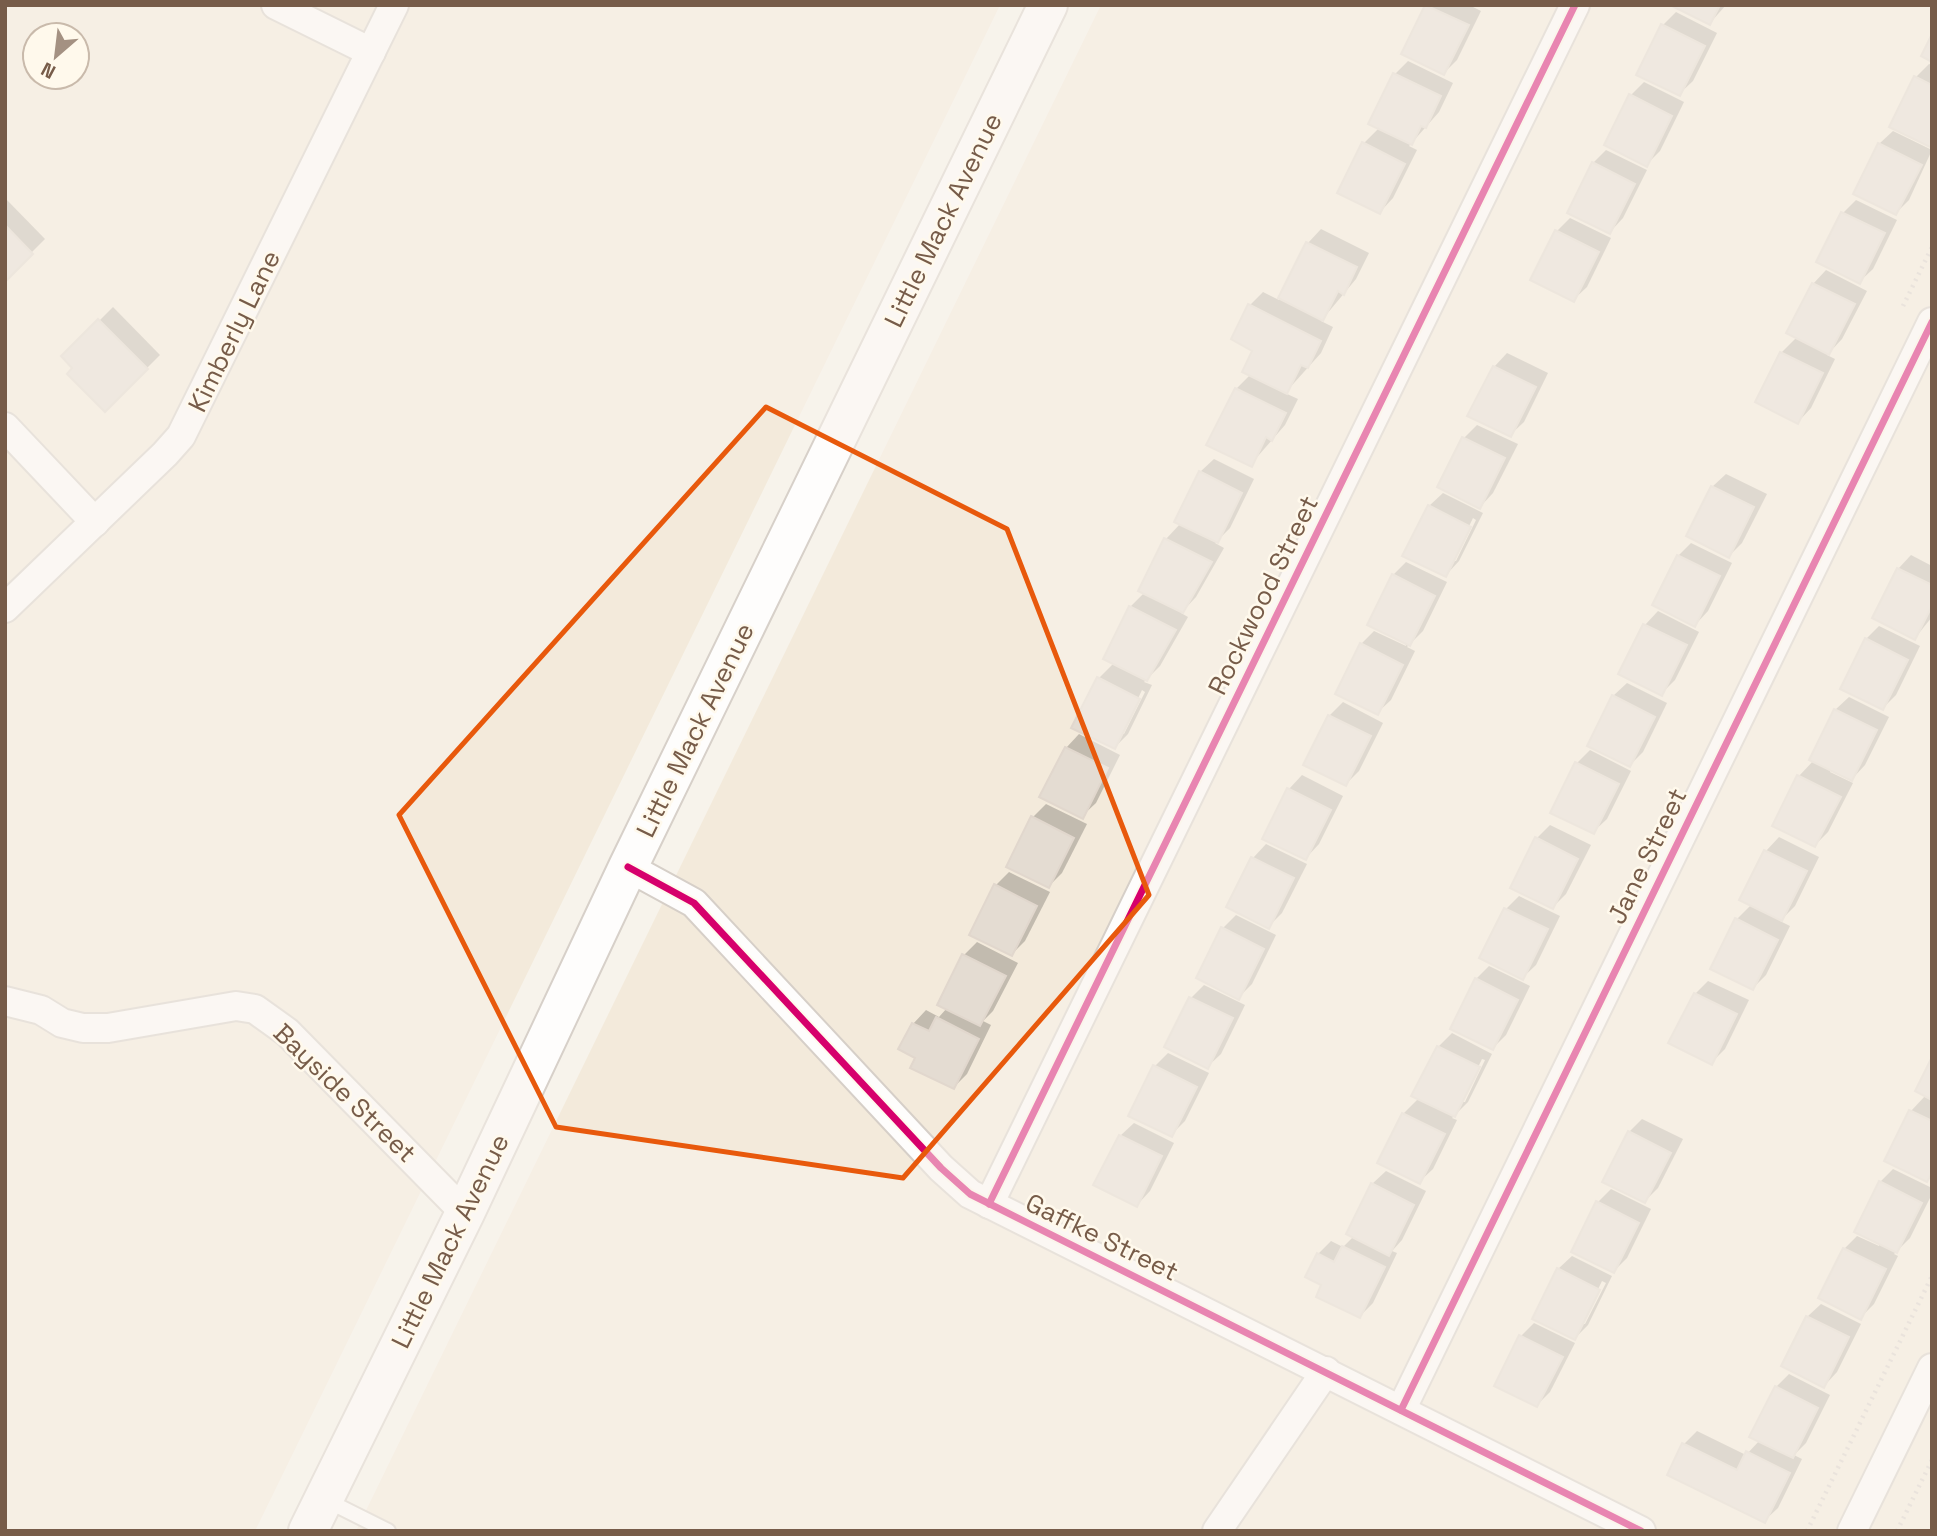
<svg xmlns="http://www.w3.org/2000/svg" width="1937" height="1536" viewBox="0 0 1937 1536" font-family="'Space Grotesk',sans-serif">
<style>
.residential{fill:#f3eadb;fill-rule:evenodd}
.shadow{fill:#0003;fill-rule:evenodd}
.building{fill:#e4dcd2;stroke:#e1d7cd;stroke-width:2}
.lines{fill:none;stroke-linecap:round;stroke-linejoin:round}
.service-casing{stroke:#d6cfc8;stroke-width:18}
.minor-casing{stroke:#d6cfc8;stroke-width:32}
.secondary-casing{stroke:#d7d0c9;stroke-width:42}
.path{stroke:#d9d1cb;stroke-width:4.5;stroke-dasharray:2 5;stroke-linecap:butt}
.service{stroke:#fefdfc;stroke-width:14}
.minor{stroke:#fefdfc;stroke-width:28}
.secondary{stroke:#fefdfc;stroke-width:38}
.cycleway-casing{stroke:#fff9ec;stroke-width:11}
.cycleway{stroke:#d6006c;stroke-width:7}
.marked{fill:none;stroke:#e8590c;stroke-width:5;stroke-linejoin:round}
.labels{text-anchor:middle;stroke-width:5;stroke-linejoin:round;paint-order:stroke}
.street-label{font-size:26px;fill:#775c49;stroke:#fff9ec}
</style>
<rect width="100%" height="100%" fill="#f7f3eb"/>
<g class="residential">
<path d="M5,5H1000L255,1531H5ZM35,35H77V77H35Z"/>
<path d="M1101,5H1932V1531H356Z"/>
</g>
<g class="shadow">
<path d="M1427,5H1469L1481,11L1457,60L1444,73L1403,53Z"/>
<path d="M1674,5H1726L1710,23Z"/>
<path d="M1676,12L1717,33L1693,81L1679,94L1663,25Z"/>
<path d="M1408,61L1453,83L1439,112L1409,146L1417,150L1393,198L1380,212L1364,143L1379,128L1395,74Z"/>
<path d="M1929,64L1932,65V146L1916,77Z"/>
<path d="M1644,82L1684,102L1660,151L1647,164L1631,95Z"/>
<path d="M1893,131L1932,150L1909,200L1896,213L1879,144Z"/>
<path d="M1606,150L1647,170L1623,218L1610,232L1593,163Z"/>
<path d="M5,198L45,239L5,279Z"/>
<path d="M1856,200L1897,220L1873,269L1859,282L1843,213Z"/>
<path d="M1570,218L1611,238L1587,287L1573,300L1557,231Z"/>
<path d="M1321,229L1369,253L1356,279L1321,321L1333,327L1321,353L1285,393L1298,399L1285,425L1251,464L1236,389L1251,374L1255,350L1250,305L1263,292L1279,300L1308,243Z"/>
<path d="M1826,270L1867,291L1842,339L1827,355L1835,359L1811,408L1798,422L1757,401L1781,353L1797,337L1813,284Z"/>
<path d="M113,307L160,355L105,410L63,357Z"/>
<path d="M1507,353L1548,373L1524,422L1510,435L1494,367Z"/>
<path d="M1477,425L1518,444L1493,493L1480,507L1464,438Z"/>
<path d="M1214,459L1254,479L1230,528L1215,543L1224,548L1196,597L1181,613L1188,617L1160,666L1144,682L1152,685L1128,734L1115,747L1098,679L1114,663L1130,607L1145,592L1166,539L1181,523L1200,472ZM1142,690L1145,692L1124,734H1121Z"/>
<path d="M1726,474L1767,494L1742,543L1729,556L1712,487Z"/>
<path d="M1443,493L1483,513L1459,561L1446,575L1429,506ZM1473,518L1476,520L1456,561H1452Z"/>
<path d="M1691,543L1732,563L1708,611L1695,625L1678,556Z"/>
<path d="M1911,555L1932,566V617L1915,638L1898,569Z"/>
<path d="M1406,562L1447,582L1423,631L1407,647L1415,651L1391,700L1377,713L1361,644L1374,631L1406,646L1393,575Z"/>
<path d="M1658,611L1699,632L1675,680L1662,693L1621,673L1645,625Z"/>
<path d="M1879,626L1920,646L1896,695L1883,708L1866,639Z"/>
<path d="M1627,683L1667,703L1643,752L1630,765L1613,696Z"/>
<path d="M1849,697L1889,717L1865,765L1852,779L1831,769L1830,772L1853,783L1828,832L1815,845L1799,776L1814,760L1835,710Z"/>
<path d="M1343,702L1383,723L1359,771L1346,784L1329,716Z"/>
<path d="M1079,734L1120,755L1096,803L1082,816L1066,748Z"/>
<path d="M1590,750L1631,771L1607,819L1593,832L1577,763Z"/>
<path d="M1302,775L1343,796L1319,844L1306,858L1265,838L1289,789Z"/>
<path d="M1046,804L1087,824L1062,873L1049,886L1033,817Z"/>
<path d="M1550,825L1591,845L1566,894L1553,907L1537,838Z"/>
<path d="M1779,837L1819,857L1795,906L1780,921L1790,926L1766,975L1753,988L1736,920L1752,904L1741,899L1766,851Z"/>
<path d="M1266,844L1307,864L1282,913L1269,926L1229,906L1253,858Z"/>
<path d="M1009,872L1050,892L1025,941L1012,954L996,885Z"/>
<path d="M1519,896L1560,916L1536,965L1522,978L1506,909Z"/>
<path d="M1236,915L1276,935L1252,984L1239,997L1223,928Z"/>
<path d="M977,942L1018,963L993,1011L983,1021L991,1025L967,1074L954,1087L918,1057L913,1024L926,1010L939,1017L947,1008L964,955Z"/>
<path d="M1489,966L1530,986L1506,1035L1493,1048L1476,979Z"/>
<path d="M1708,981L1749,1000L1725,1049L1711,1063L1695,994Z"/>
<path d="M1204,985L1245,1005L1221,1054L1207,1067L1191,998Z"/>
<path d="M1452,1033L1492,1054L1468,1102L1452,1118L1457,1120L1433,1169L1419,1182L1403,1114L1419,1098L1414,1095L1438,1047ZM1482,1059L1485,1060L1465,1102H1461Z"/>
<path d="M1168,1053L1209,1073L1185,1121L1171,1135L1155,1066Z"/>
<path d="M1932,1061V1175L1927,1180L1911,1111L1926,1095Z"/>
<path d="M1642,1119L1683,1139L1658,1188L1645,1201L1629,1132Z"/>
<path d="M1134,1123L1174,1143L1150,1191L1137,1205L1120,1136Z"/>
<path d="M1893,1169L1932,1188V1194L1910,1238L1894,1254L1898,1256L1874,1304L1860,1318L1844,1249L1857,1236L1879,1246L1880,1182Z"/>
<path d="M1386,1171L1426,1191L1402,1240L1392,1251L1397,1253L1373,1303L1360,1316L1324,1284L1318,1254L1331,1241L1343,1247L1354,1236L1372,1184Z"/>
<path d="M1611,1189L1651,1209L1627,1258L1614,1271L1598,1202Z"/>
<path d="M1572,1256L1612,1276L1588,1325L1575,1338L1558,1269ZM1602,1281L1606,1283L1585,1324H1581Z"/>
<path d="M1821,1304L1861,1324L1837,1372L1824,1386L1807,1317Z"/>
<path d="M1534,1323L1575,1343L1550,1392L1537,1405L1520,1337Z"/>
<path d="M1789,1374L1830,1395L1806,1443L1794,1455L1802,1459L1778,1508L1764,1521L1684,1444L1697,1431L1746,1455L1760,1440L1776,1387Z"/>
</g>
<g class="building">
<path d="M1425,5L1469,25L1444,75L1401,54Z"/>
<path d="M1670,5H1720L1710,25Z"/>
<path d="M1661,24L1705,46L1680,96L1636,75Z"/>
<path d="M1932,34V62L1921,56Z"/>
<path d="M1393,73L1441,96L1426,128L1421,126L1412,145L1368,124Z"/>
<path d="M1914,76L1932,85V148L1889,127Z"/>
<path d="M1629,94L1672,116L1647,167L1604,145Z"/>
<path d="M1362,142L1405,164L1380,214L1337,193Z"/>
<path d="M1878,143L1922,165L1896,215L1853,194Z"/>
<path d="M1592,162L1635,184L1610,234L1567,213Z"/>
<path d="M1841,212L1885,233L1860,284L1816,262Z"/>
<path d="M5,225L33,254L5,282Z"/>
<path d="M1555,230L1599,252L1574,302L1530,280Z"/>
<path d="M1306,242L1357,267L1344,295L1338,291L1323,321L1278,298Z"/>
<path d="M1812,283L1855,304L1829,355L1786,333Z"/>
<path d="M1248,304L1321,341L1308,368L1301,365L1287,394L1242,372L1252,351L1231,339Z"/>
<path d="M98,319L148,369L105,412L67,374L72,368L61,356Z"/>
<path d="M1780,352L1823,373L1798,424L1755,402Z"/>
<path d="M1493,366L1536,387L1511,437L1467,416Z"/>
<path d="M1235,388L1286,413L1272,441L1266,437L1252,467L1206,445Z"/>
<path d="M1462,437L1505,458L1480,509L1437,487Z"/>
<path d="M1199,471L1242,493L1218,543L1174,522Z"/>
<path d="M1711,486L1754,507L1729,558L1686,536Z"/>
<path d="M1428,505L1471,527L1446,577L1402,556Z"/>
<path d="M1164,538L1212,562L1183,613L1138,591Z"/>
<path d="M1677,555L1720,576L1695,627L1652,605Z"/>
<path d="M1897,568L1932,585V606L1915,640L1872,618Z"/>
<path d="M1392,574L1435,596L1410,646L1367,625Z"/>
<path d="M1129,606L1176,630L1147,681L1103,659Z"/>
<path d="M1643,624L1687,645L1662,696L1618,674Z"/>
<path d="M1865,638L1908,660L1883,710L1840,689Z"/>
<path d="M1360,643L1403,665L1378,715L1335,694Z"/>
<path d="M1097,677L1140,699L1115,749L1071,728Z"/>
<path d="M1612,695L1655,717L1630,767L1587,746Z"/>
<path d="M1834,709L1877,730L1852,781L1809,760Z"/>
<path d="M1328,715L1371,736L1346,786L1303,765Z"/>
<path d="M1065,747L1108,768L1083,819L1039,797Z"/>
<path d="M1575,762L1619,784L1594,834L1550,813Z"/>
<path d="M1797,775L1841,797L1815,847L1772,826Z"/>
<path d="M1287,788L1331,810L1306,860L1262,839Z"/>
<path d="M1031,816L1074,838L1049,888L1006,867Z"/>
<path d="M1535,837L1578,859L1553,909L1510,888Z"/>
<path d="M1764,850L1807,871L1782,921L1739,900Z"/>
<path d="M1251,857L1294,878L1269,929L1226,907Z"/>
<path d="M994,884L1037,906L1012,956L969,935Z"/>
<path d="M1504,908L1548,929L1523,980L1479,958Z"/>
<path d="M1735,918L1778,940L1753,990L1710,969Z"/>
<path d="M1221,927L1264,949L1239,1000L1196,978Z"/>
<path d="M962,954L1006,976L980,1026L937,1005Z"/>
<path d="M1475,978L1518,1000L1493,1050L1450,1029Z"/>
<path d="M1694,993L1737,1014L1712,1065L1668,1043Z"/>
<path d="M1189,997L1233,1018L1208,1069L1164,1047Z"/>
<path d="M936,1017L979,1039L954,1089L910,1068L915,1058L898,1049L912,1023L929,1031Z"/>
<path d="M1437,1046L1480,1067L1455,1117L1411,1096Z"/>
<path d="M1932,1057V1100L1915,1091Z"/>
<path d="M1153,1065L1197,1087L1172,1137L1128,1116Z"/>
<path d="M1909,1110L1932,1121V1173L1927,1182L1884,1161Z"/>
<path d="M1402,1113L1445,1134L1420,1184L1377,1163Z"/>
<path d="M1628,1131L1671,1153L1645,1203L1602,1182Z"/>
<path d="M1119,1135L1162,1156L1137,1207L1093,1185Z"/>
<path d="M1879,1181L1922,1203L1897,1253L1854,1232Z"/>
<path d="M1371,1183L1414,1205L1389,1256L1346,1234Z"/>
<path d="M1596,1201L1639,1223L1614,1273L1571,1252Z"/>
<path d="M1342,1246L1385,1267L1360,1318L1316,1297L1321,1285L1305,1277L1317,1253L1334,1262Z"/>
<path d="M1843,1248L1886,1269L1861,1320L1818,1298Z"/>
<path d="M1557,1268L1600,1290L1575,1340L1532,1319Z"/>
<path d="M1806,1316L1849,1337L1824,1388L1781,1366Z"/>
<path d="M1519,1335L1563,1357L1537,1407L1494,1386Z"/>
<path d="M1775,1386L1818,1408L1793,1458L1749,1437Z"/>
<path d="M1682,1443L1737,1470L1746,1451L1790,1473L1765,1523L1667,1475Z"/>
</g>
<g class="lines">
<g class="service-casing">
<path id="service" d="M326,1500L388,1531"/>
</g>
<g class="minor-casing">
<g id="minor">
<path d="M276,5L371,52"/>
<path d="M5,427L95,522"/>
<path d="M5,608L165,454L181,436L394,5"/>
<path d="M628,867L694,903L941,1168L970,1194L1641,1531"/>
<path d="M5,1001L41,1010L62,1023L83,1028H108L236,1006L255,1009L287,1032L465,1213"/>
<path d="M989,1204L1575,5"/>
<path d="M1401,1410L1932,322"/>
<path d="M1217,1531L1326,1371"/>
<path d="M1852,1531L1932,1368"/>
</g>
</g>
<g class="secondary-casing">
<path id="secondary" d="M308,1531L465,1213L628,867L1048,5"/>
</g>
<g class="path">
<path d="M1903,306L1932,247"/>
<path d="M1807,1531L1932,1276"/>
<path d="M1897,1531L1932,1460"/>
</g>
<use href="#service" class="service"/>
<use href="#minor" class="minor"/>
<use href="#secondary" class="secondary"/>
<g class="cycleway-casing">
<g id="cycleway">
<path d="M628,867L694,903L941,1168L970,1194L1641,1531"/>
<path d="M989,1204L1575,5"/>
<path d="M1401,1410L1932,322"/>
</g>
</g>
<use href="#cycleway" class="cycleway"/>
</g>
<path d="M0 0H1937V1536H0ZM766,407L1007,529L1149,895L903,1178L556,1127L399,815Z" fill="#f7f3eb" fill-opacity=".55" fill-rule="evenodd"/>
<path class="marked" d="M766,407L1007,529L1149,895L903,1178L556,1127L399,815Z"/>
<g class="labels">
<g class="street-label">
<text transform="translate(943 220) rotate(-64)" y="9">Little Mack Avenue</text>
<text transform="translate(234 331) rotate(-64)" y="9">Kimberly Lane</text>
<text transform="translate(1263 595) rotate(-64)" y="9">Rockwood Street</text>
<text transform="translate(695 730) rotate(-64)" y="9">Little Mack Avenue</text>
<text transform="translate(1647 856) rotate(-64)" y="9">Jane Street</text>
<text transform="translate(345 1093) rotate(44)" y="9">Bayside Street</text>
<text transform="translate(1102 1237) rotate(26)" y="9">Gaffke Street</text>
<text transform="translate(450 1241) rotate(-64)" y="9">Little Mack Avenue</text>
</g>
</g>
<rect width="1937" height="1536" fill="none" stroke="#775c49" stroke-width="14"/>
<g transform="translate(56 56) rotate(208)"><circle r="33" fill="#fff9ec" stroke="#c9baab" stroke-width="2"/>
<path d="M0-5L12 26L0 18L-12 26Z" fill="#a49182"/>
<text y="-10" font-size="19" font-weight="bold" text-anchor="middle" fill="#775c49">N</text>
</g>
</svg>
